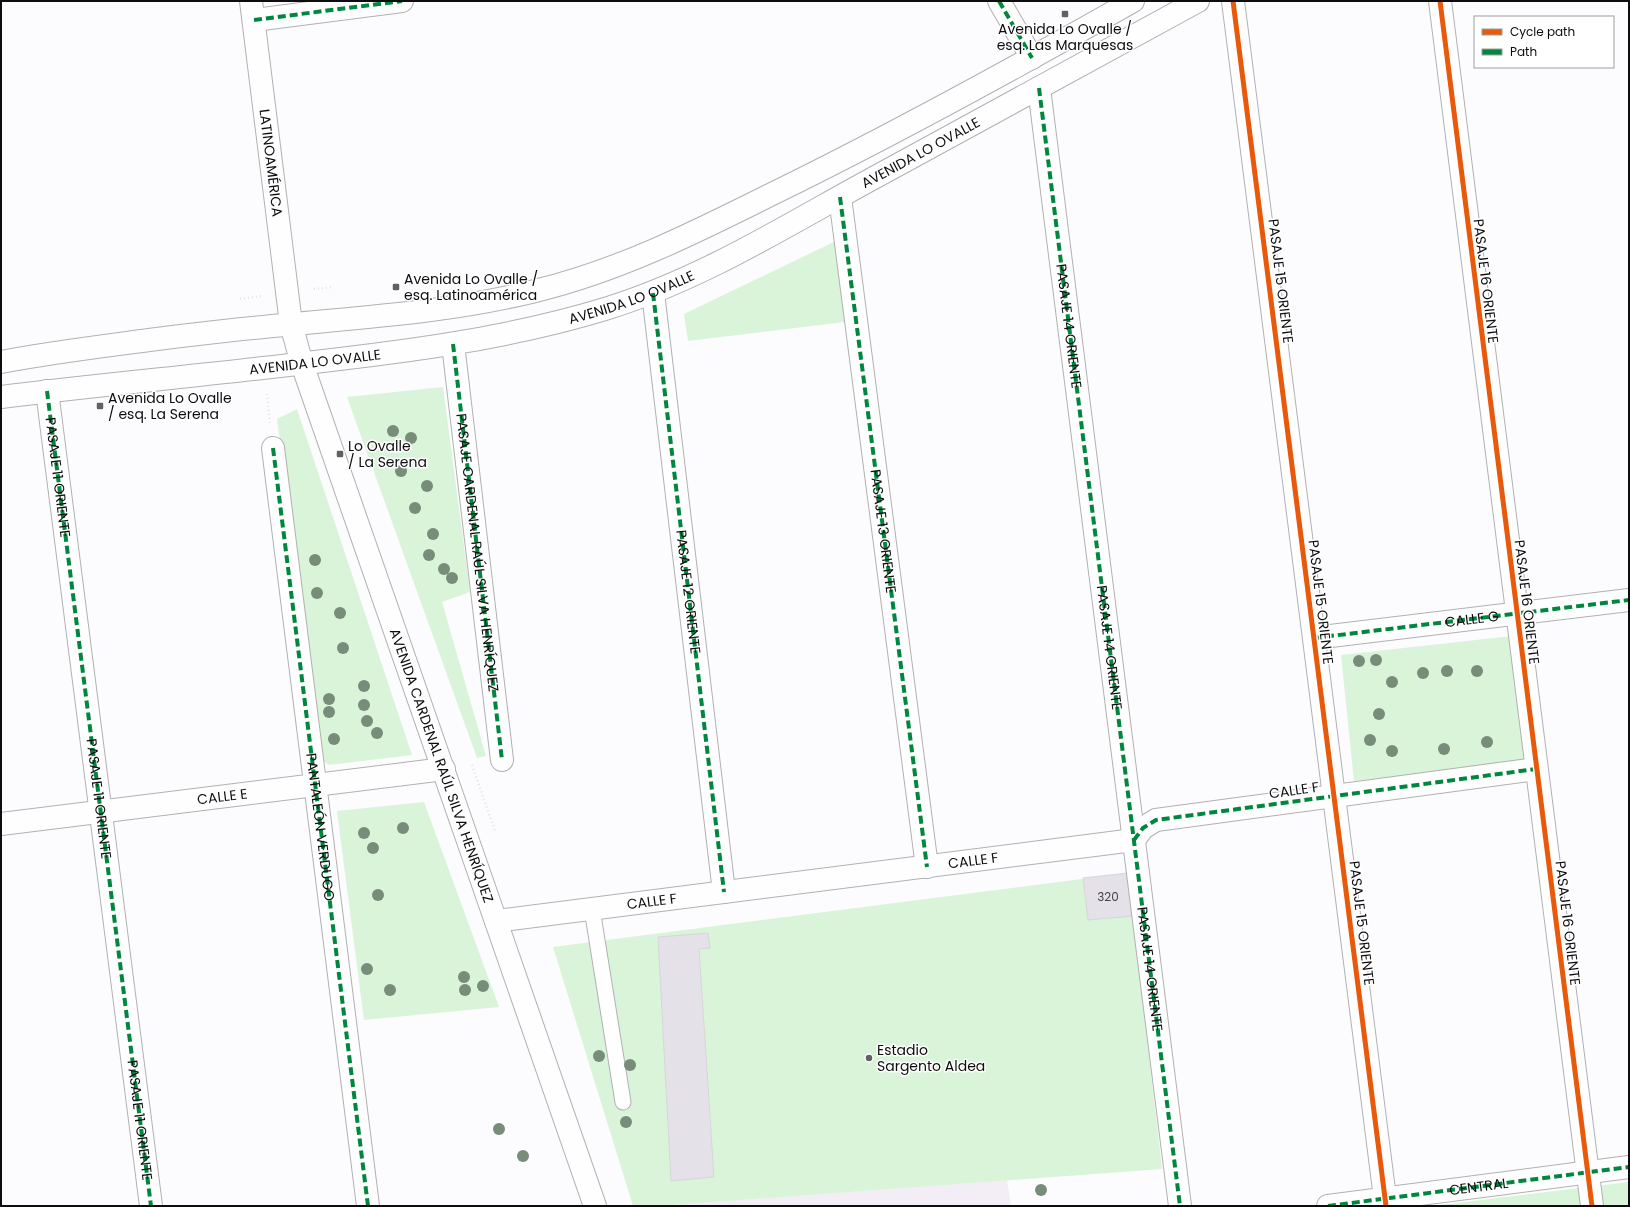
<svg xmlns="http://www.w3.org/2000/svg" width="1630" height="1207" viewBox="0 0 1630 1207" font-family="Poppins,sans-serif">
<style>
.built{fill:#f3edf6}
.green{fill:#d9f4d9}
.building{fill:#e4e1e8;stroke:#d7d6d9}
.lines{fill:none;stroke-linecap:round;stroke-linejoin:round}
.lane-casing{stroke:#b1b0b2;stroke-width:17}
.street-casing{stroke:#b1b0b2;stroke-width:24}
.secondary-casing{stroke:#b1b0b2;stroke-width:24}
.path{stroke:#e4e4e4;stroke-width:2.5;stroke-dasharray:1 3;stroke-linecap:butt}
.lane{stroke:#fffeff;stroke-width:15}
.street{stroke:#fffeff;stroke-width:22}
.secondary{stroke:#fffeff;stroke-width:22}
.quiet{stroke:#00873e;stroke-width:4;stroke-dasharray:8 4;stroke-linecap:butt}
.cycleway-casing{stroke:#fff;stroke-width:8}
.cycleway{stroke:#e8590c;stroke-width:5}
.tree{fill:#778d79}
.poi-dot{fill:#616062;stroke:#fff;stroke-width:1.5}
.labels{text-anchor:middle;stroke-width:3;stroke-linejoin:round;paint-order:stroke}
.number-label{font-size:12px;fill:#464548}
.poi-label{font-size:14px;fill:#0d0c0e;stroke:#fff;text-anchor:start}
.street-label{font-size:14px;fill:#0d0c0e;stroke:#fff}
</style>
<rect width="100%" height="100%" fill="#fcfbfd"/>
<path class="built" d="M1007,1180L1011,1206H659Z"/>
<g class="green">
<path d="M836,241L845,322L688,341L684,314Z"/>
<path d="M443,387L470,592L442,602L486,756L477,758L347,397Z"/>
<path d="M297,409L412,755L329,765L322,760L277,419Z"/>
<path d="M1512,636L1526,762L1354,781L1341,655Z"/>
<path d="M424,802L499,1007L364,1020L337,811Z"/>
<path d="M1128,873L1162,1169L659,1206H633L553,947Z"/>
<path d="M1629,1182V1206H1432Z"/>
</g>
<g class="building">
<path d="M1128,873L1134,916L1088,920L1083,878Z"/>
<path d="M708,933L710,948L699,949L714,1177L671,1181L658,937Z"/>
</g>
<g class="lines">
<g class="lane-casing">
<path id="lane" d="M592,909L623,1102"/>
</g>
<g class="street-casing">
<g id="street">
<path d="M999,1L1032,58"/>
<path d="M1233,1L1386,1206"/>
<path d="M1440,1L1592,1206"/>
<path d="M254,20L402,1"/>
<path id="s1" d="M1039,88L1180,1206"/>
<path id="s2" d="M840,197L927,867"/>
<path id="s3" d="M653,293L724,892"/>
<path id="s4" d="M453,344L502,760"/>
<path id="s5" d="M47,391L151,1206"/>
<path d="M273,448L368,1206"/>
<path id="s6" d="M1314,638L1629,600"/>
<path id="s7" d="M1,824L444,769"/>
<path id="s8" d="M496,921L1134,840L1143,828L1156,820L1536,769"/>
<path id="s9" d="M1328,1206L1629,1167"/>
</g>
</g>
<g class="secondary-casing">
<g id="secondary">
<path id="s10" d="M251,1L291,324L302,364L595,1206"/>
<path d="M1,362C53,352 105,346 157,339C189,335 221,331 253,328C347,318 442,314 535,291C618,271 694,233 770,195C893,135 1013,69 1133,1"/>
<path id="s11" d="M1,397C88,386 176,378 263,368C378,355 493,343 605,309C696,281 776,232 859,186C972,125 1085,63 1198,1"/>
</g>
</g>
<g class="path">
<path d="M314,289L333,287"/>
<path d="M240,299L261,296"/>
<path d="M267,394L270,424"/>
<path d="M472,765L495,831"/>
</g>
<use href="#lane" class="lane"/>
<use href="#street" class="street"/>
<use href="#secondary" class="secondary"/>
<g class="quiet">
<path d="M999,1L1032,58"/>
<path d="M254,20L402,1"/>
<path d="M1039,88L1180,1206"/>
<path d="M840,197L927,867"/>
<path d="M653,293L724,892"/>
<path d="M453,344L502,760"/>
<path d="M47,391L151,1206"/>
<path id="s12" d="M273,448L368,1206"/>
<path d="M1314,638L1629,600"/>
<path d="M1134,840L1143,828L1156,820L1536,769"/>
<path d="M1328,1206L1629,1167"/>
</g>
<g class="cycleway-casing">
<g id="cycleway">
<path d="M1233,1L1386,1206"/>
<path d="M1440,1L1592,1206"/>
</g>
</g>
<use href="#cycleway" class="cycleway"/>
</g>
<g class="tree">
<circle cx="393" cy="431" r="6"/>
<circle cx="411" cy="438" r="6"/>
<circle cx="401" cy="471" r="6"/>
<circle cx="427" cy="486" r="6"/>
<circle cx="415" cy="508" r="6"/>
<circle cx="433" cy="534" r="6"/>
<circle cx="429" cy="555" r="6"/>
<circle cx="315" cy="560" r="6"/>
<circle cx="444" cy="569" r="6"/>
<circle cx="452" cy="578" r="6"/>
<circle cx="317" cy="593" r="6"/>
<circle cx="340" cy="613" r="6"/>
<circle cx="343" cy="648" r="6"/>
<circle cx="1376" cy="660" r="6"/>
<circle cx="1359" cy="661" r="6"/>
<circle cx="1447" cy="671" r="6"/>
<circle cx="1477" cy="671" r="6"/>
<circle cx="1423" cy="673" r="6"/>
<circle cx="1392" cy="682" r="6"/>
<circle cx="364" cy="686" r="6"/>
<circle cx="329" cy="699" r="6"/>
<circle cx="364" cy="705" r="6"/>
<circle cx="329" cy="712" r="6"/>
<circle cx="1379" cy="714" r="6"/>
<circle cx="367" cy="721" r="6"/>
<circle cx="377" cy="733" r="6"/>
<circle cx="334" cy="739" r="6"/>
<circle cx="1370" cy="740" r="6"/>
<circle cx="1487" cy="742" r="6"/>
<circle cx="1444" cy="749" r="6"/>
<circle cx="1392" cy="751" r="6"/>
<circle cx="403" cy="828" r="6"/>
<circle cx="364" cy="833" r="6"/>
<circle cx="373" cy="848" r="6"/>
<circle cx="378" cy="895" r="6"/>
<circle cx="367" cy="969" r="6"/>
<circle cx="464" cy="977" r="6"/>
<circle cx="483" cy="986" r="6"/>
<circle cx="390" cy="990" r="6"/>
<circle cx="465" cy="990" r="6"/>
<circle cx="599" cy="1056" r="6"/>
<circle cx="630" cy="1065" r="6"/>
<circle cx="626" cy="1122" r="6"/>
<circle cx="499" cy="1129" r="6"/>
<circle cx="523" cy="1156" r="6"/>
<circle cx="1041" cy="1190" r="6"/>
</g>
<g class="poi-dot">
<rect x="1061" y="10" width="8" height="8" rx="2"/>
<rect x="392" y="283" width="8" height="8" rx="2"/>
<rect x="96" y="402" width="8" height="8" rx="2"/>
<rect x="336" y="450" width="8" height="8" rx="2"/>
<circle cx="869" cy="1058" r="4"/>
</g>
<g class="labels">
<g class="number-label">
<text x="1108" y="901">320</text>
</g>
<g class="poi-label">
<text x="1065" y="34" text-anchor="middle">Avenida Lo Ovalle /<tspan x="1065" dy="16">esq. Las Marquesas</tspan></text>
<text x="404" y="284">Avenida Lo Ovalle /<tspan x="404" dy="16">esq. Latinoamérica</tspan></text>
<text x="108" y="403">Avenida Lo Ovalle<tspan x="108" dy="16">/ esq. La Serena</tspan></text>
<text x="348" y="451">Lo Ovalle<tspan x="348" dy="16">/ La Serena</tspan></text>
<text x="877" y="1055">Estadio<tspan x="877" dy="16">Sargento Aldea</tspan></text>
</g>
<g class="street-label">
<text dy="5" stroke="none"><textPath href="#s11" startOffset="964">AVENIDA LO OVALLE</textPath></text>
<text dy="5" stroke="none"><textPath href="#s10" startOffset="163">LATINOAMÉRICA</textPath></text>
<text transform="translate(1281 281) rotate(83)" y="5">PASAJE 15 ORIENTE</text>
<text transform="translate(1486 281) rotate(83)" y="5">PASAJE 16 ORIENTE</text>
<text dy="5" stroke="none"><textPath href="#s11" startOffset="640">AVENIDA LO OVALLE</textPath></text>
<text dy="5" stroke="none"><textPath href="#s1" startOffset="240">PASAJE 14 ORIENTE</textPath></text>
<text dy="5" stroke="none"><textPath href="#s11" startOffset="316">AVENIDA LO OVALLE</textPath></text>
<text dy="5" stroke="none"><textPath href="#s5" startOffset="87">PASAJE 11 ORIENTE</textPath></text>
<text dy="5" stroke="none"><textPath href="#s2" startOffset="337">PASAJE 13 ORIENTE</textPath></text>
<text dy="5" stroke="none"><textPath href="#s4" startOffset="210">PASAJE CARDENAL RAÚL SILVA HENRÍQUEZ</textPath></text>
<text dy="5" stroke="none"><textPath href="#s3" startOffset="301">PASAJE 12 ORIENTE</textPath></text>
<text transform="translate(1321 602) rotate(83)" y="5">PASAJE 15 ORIENTE</text>
<text transform="translate(1527 602) rotate(83)" y="5">PASAJE 16 ORIENTE</text>
<text dy="5" stroke="none"><textPath href="#s6" startOffset="159">CALLE G</textPath></text>
<text dy="5" stroke="none"><textPath href="#s1" startOffset="564">PASAJE 14 ORIENTE</textPath></text>
<text dy="5" stroke="none"><textPath href="#s10" startOffset="792">AVENIDA CARDENAL RAÚL SILVA HENRÍQUEZ</textPath></text>
<text transform="translate(1294 790) rotate(-8)" y="5">CALLE F</text>
<text dy="5" stroke="none"><textPath href="#s7" startOffset="223">CALLE E</textPath></text>
<text dy="5" stroke="none"><textPath href="#s5" startOffset="411">PASAJE 11 ORIENTE</textPath></text>
<text dy="5" stroke="none"><textPath href="#s12" startOffset="382">PANTALEÓN VERDUGO</textPath></text>
<text dy="5" stroke="none"><textPath href="#s8" startOffset="481">CALLE F</textPath></text>
<text dy="5" stroke="none"><textPath href="#s8" startOffset="157">CALLE F</textPath></text>
<text transform="translate(1362 923) rotate(83)" y="5">PASAJE 15 ORIENTE</text>
<text transform="translate(1568 923) rotate(83)" y="5">PASAJE 16 ORIENTE</text>
<text dy="5" stroke="none"><textPath href="#s1" startOffset="888">PASAJE 14 ORIENTE</textPath></text>
<text dy="5" stroke="none"><textPath href="#s5" startOffset="735">PASAJE 11 ORIENTE</textPath></text>
<text dy="5" stroke="none"><textPath href="#s9" startOffset="152">CENTRAL</textPath></text>
</g>
</g>
<rect width="1630" height="1207" fill="none" stroke="#0d0c0e" stroke-width="4"/>
<rect x="1474" y="16" width="140" height="52" fill="#ffffff" stroke="#9e9e9f"/>
<rect x="1482" y="29" width="20" height="6" fill="#e8590c" stroke="#9e9e9f"/>
<text x="1510" y="36" font-size="12" fill="#0d0c0e">Cycle path</text>
<rect x="1482" y="49" width="20" height="6" fill="#00873e" stroke="#9e9e9f"/>
<text x="1510" y="56" font-size="12" fill="#0d0c0e">Path</text>
</svg>
